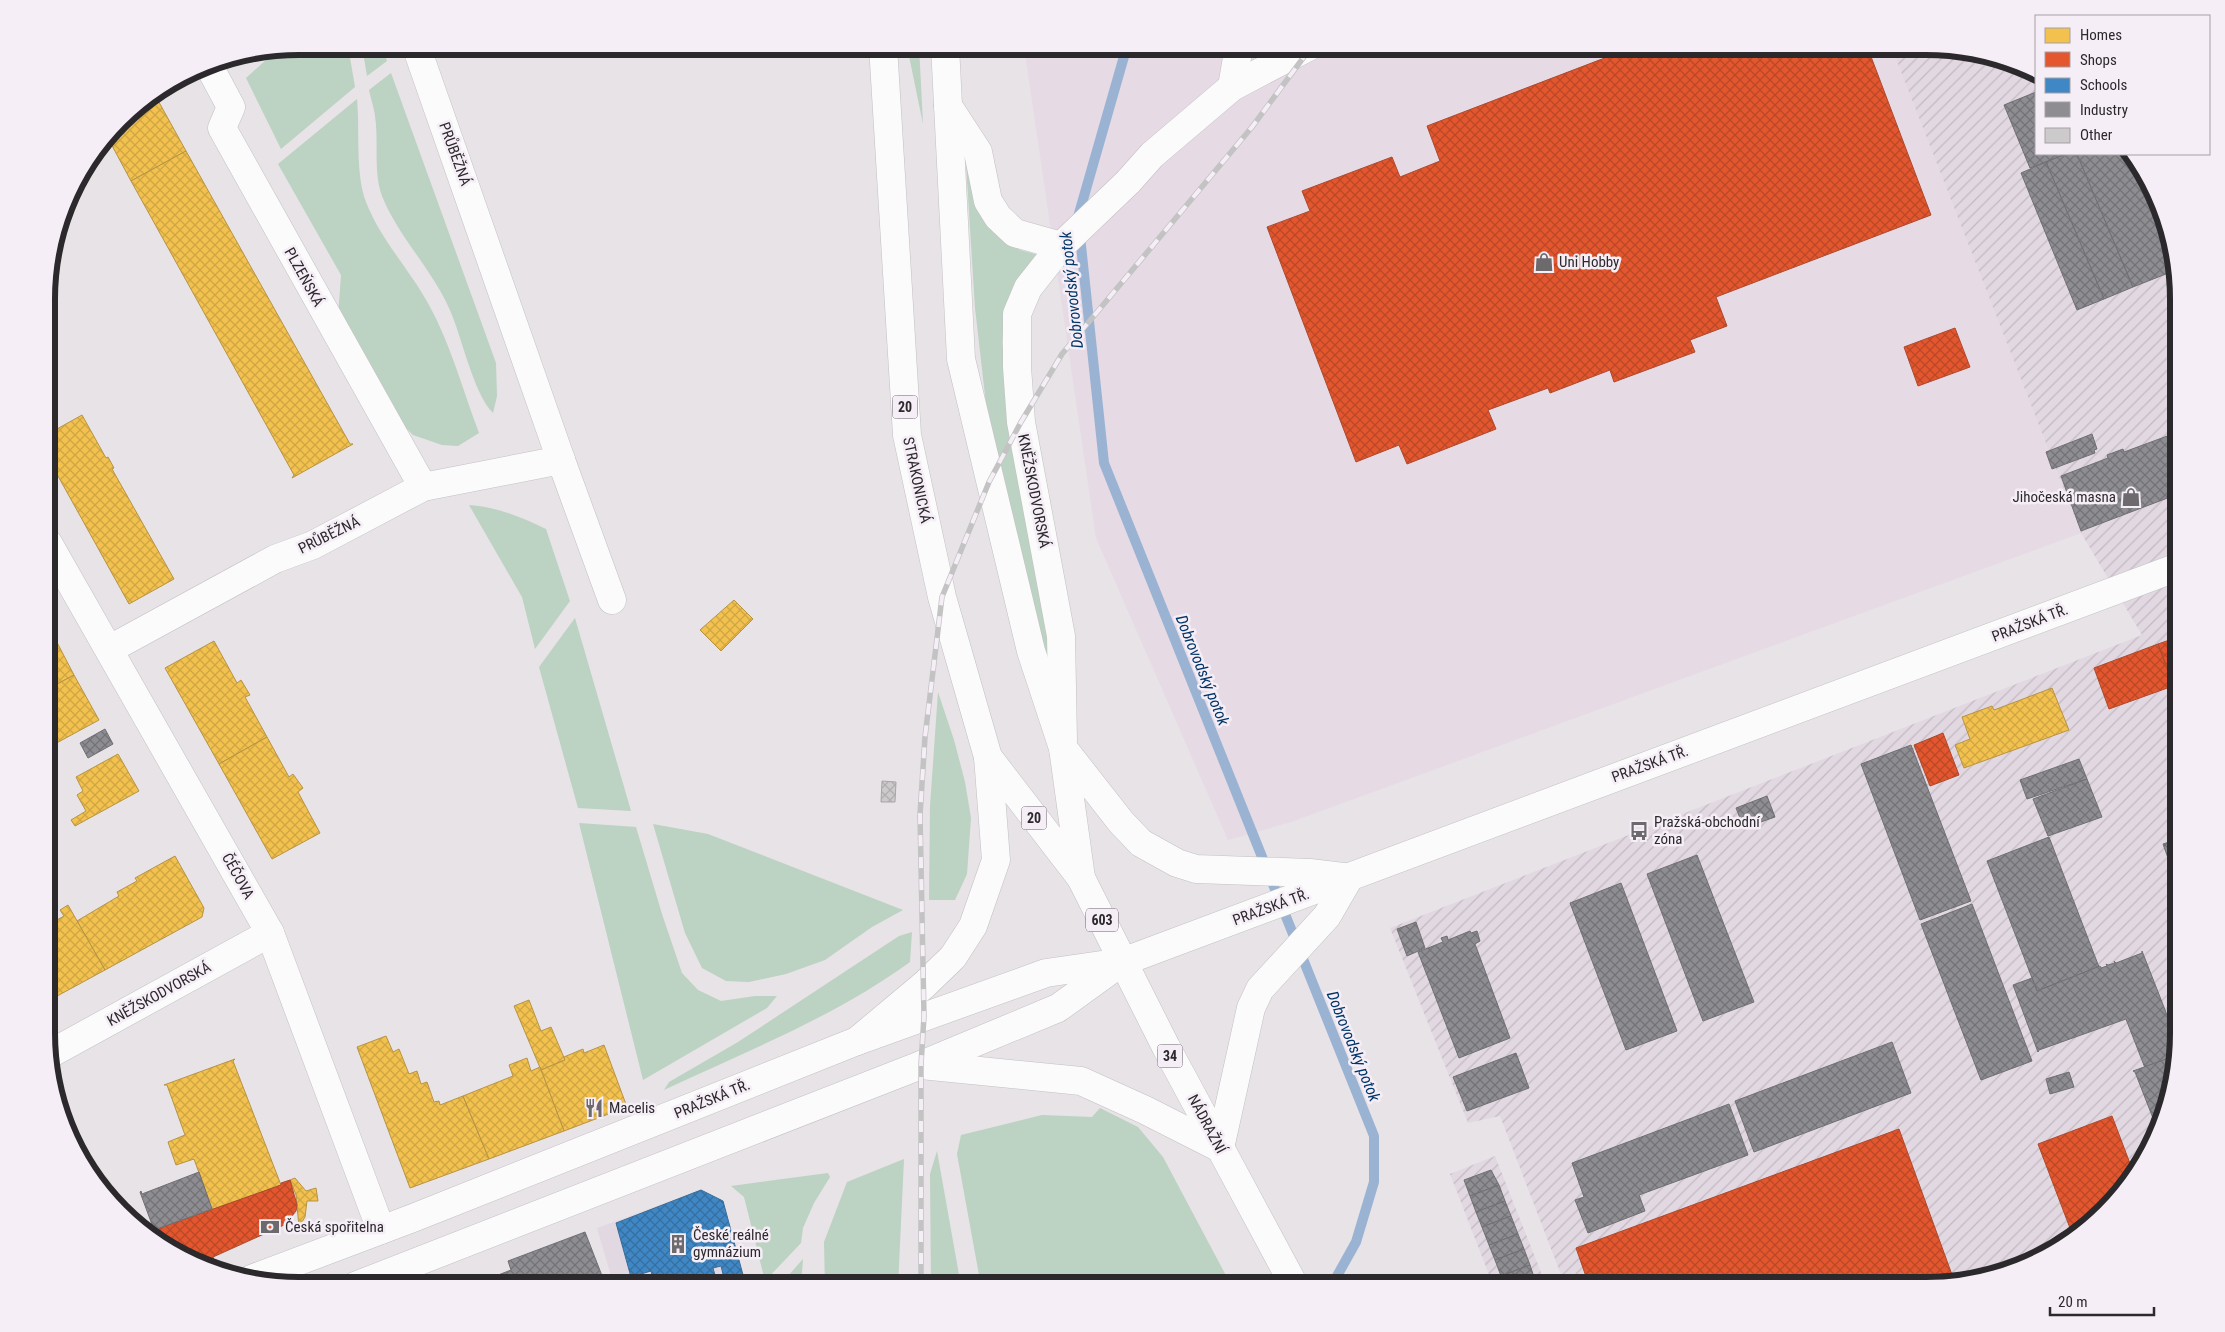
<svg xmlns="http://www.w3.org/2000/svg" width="2225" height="1332" viewBox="0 0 2225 1332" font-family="'Roboto Condensed',sans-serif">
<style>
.commercial{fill:#e6dae5}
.industrial{fill:url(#industrial-furrows)}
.built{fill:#e2d8e2}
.grass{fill:#bcd2c2}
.homes{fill:url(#homes-cross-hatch);stroke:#b79344}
.shops{fill:url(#shops-cross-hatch);stroke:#ad492d}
.schools{fill:url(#schools-cross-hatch);stroke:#396c97}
.industry{fill:url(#industry-cross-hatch);stroke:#706f73}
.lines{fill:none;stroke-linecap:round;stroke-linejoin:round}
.stream{stroke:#9bb3d2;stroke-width:10}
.building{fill:url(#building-cross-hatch);stroke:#a9a5a8}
.street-casing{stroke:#c3c0c3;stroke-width:29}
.secondary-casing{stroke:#c3c0c3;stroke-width:29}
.primary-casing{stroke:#c3c0c3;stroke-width:29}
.street{stroke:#fbfbfb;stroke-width:28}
.secondary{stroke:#fbfbfb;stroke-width:28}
.primary{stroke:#fbfbfb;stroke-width:28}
.rail-casing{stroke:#c3c3c3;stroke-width:5.5}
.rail{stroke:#f6eef7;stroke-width:4;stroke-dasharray:11;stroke-linecap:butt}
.labels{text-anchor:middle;stroke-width:5;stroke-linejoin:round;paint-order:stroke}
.shield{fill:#f6eef7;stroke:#696469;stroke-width:1}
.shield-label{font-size:14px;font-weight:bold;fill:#2c292c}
.street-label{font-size:15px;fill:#2c292c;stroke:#f6eef7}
.poi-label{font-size:15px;fill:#2c292c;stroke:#f6eef7;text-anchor:start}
.water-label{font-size:16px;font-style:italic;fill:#003569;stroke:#f6eef7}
.rim{fill:none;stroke:#2c292c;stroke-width:6}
</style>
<defs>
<pattern id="industrial-furrows" width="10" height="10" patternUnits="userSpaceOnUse" patternTransform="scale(1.25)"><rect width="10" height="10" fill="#e2d8e2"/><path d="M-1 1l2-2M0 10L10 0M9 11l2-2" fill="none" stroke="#c2b9c2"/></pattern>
<pattern id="homes-cross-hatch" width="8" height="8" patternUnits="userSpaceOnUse" patternTransform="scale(1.25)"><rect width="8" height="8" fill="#f2c14e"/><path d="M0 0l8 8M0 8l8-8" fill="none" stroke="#d0a644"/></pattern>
<pattern id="shops-cross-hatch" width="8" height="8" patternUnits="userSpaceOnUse" patternTransform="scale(1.25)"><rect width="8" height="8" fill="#e4572e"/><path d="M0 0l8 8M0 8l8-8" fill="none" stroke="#b94827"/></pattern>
<pattern id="schools-cross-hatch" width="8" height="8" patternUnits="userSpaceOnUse" patternTransform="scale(1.25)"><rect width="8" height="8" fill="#3f88c5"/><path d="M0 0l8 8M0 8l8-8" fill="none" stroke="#356fa0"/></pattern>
<pattern id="industry-cross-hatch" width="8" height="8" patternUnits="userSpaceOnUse" patternTransform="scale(1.25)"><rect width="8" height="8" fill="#8d8d92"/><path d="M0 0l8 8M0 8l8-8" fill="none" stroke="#737377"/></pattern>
<pattern id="building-cross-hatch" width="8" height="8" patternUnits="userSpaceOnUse" patternTransform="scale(1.25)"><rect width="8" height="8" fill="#cdcacc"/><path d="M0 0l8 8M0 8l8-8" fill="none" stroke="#b0aeaf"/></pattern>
</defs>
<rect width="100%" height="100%" fill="#e7e3e7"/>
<path class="commercial" d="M1024,46H1891L2081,533L1291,822L1228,840L1096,538Z"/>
<g class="industrial">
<path d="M1891,46H1926L1991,55L2036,74V154H2132L2165,218L2178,283V1049L2165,1114L2145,1159L2104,1212L2052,1252L2007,1272L1942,1285H1565L1500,1116L1468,1123L1390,928L2142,635L2081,533Z"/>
<path d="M1495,1156L1546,1285H1493L1450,1174Z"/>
</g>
<path class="built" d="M701,1190L723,1201L746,1286H614L597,1228Z"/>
<g class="grass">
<path d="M299,46H348L355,87L281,149L246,78L276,51Z"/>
<path d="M362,46H382L387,61L367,76Z"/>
<path d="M907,46H919L923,124Z"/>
<path d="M391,73L496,363L497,396L493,413C473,393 462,336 449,308C431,268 398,236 382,196C373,171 379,142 375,116C374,108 371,99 369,90Z"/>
<path d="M357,99C360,130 355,173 366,202C380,239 410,270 429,305C451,345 463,391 479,433L458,446L442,445L413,435L396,418L338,317L341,275L278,164Z"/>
<path d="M966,164L988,226L1004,240L1020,250L1035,254L1038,257L1005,311L1002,342L1008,395L1052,667L1049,664L990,439L975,308Z"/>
<path d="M469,505C497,507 521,517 546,529L570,601L535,649L522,597Z"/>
<path d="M575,618L631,811L578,808L539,667Z"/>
<path d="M938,692L954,740L965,782L971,818L967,874L955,900H929L930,806Z"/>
<path d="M579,823L636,827L662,914L682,973L698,990L721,1001L755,996H777L767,1008L643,1080Z"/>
<path d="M653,824L708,834L903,910L872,927L825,960L786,974L749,982L726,981L702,968L685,933Z"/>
<path d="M912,932L910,962C836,1016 747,1051 664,1090L669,1082L738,1042L899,936Z"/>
<path d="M1100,1108L1138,1127L1163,1157L1231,1285L981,1286L957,1154L961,1135L1042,1115L1092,1117Z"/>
<path d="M937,1151L961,1286H931L930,1174Z"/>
<path d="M904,1159L898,1286H825L824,1242L847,1182Z"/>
<path d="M828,1173L830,1177L814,1203L803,1228L801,1243L765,1281L744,1197L731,1186Z"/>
<path d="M803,1259L801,1286H779Z"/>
</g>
<g class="homes">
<path d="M155,95L186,151L131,181L109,140L132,109Z"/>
<path d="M186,151L350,444H353L292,478L294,475L131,181Z"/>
<path d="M82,415L106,458L108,457L114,468L112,469L174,579L129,604L48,458V434Z"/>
<path d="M734,600L753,619L721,651L700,630Z"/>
<path d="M50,629L74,675L48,689V630Z"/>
<path d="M214,641L237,683L241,680L250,695L245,697L267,737L219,764L165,668Z"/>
<path d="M74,675L99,720L51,746L48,742V689Z"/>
<path d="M2052,688L2069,730L1964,768L1955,745L1970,739L1962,717L1992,706L1994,710Z"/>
<path d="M267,737L289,777L293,774L303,788L298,792L320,833L272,859L219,764Z"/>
<path d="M118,754L139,791L75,826L71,820L86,811L77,795L83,791L76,777Z"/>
<path d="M175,856L204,908L202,917L105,970L77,921L119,896L117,892L137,881L135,878Z"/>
<path d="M68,905L105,970L48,1001V925L64,916L60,910Z"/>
<path d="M529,1000L541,1031L551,1027L565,1060L541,1070L514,1006Z"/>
<path d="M386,1036L393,1052L399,1049L409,1074L417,1071L421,1084L427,1082L434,1102L439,1101L440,1105L463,1096L489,1159L410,1188L357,1047Z"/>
<path d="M604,1045L627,1107L564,1131L541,1070L565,1060L564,1057L583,1049L584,1053Z"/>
<path d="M527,1058L531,1071L540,1067L564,1131L489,1159L463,1096L513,1076L509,1065Z"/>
<path d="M235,1059L233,1061L281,1185L211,1211L212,1209L194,1159L176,1165L168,1142L185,1135L167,1085H164Z"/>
<path d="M295,1178L306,1191L316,1188L318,1201H307L305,1217L299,1227L296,1195L290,1180Z"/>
<path d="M153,1224L154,1230L159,1241L142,1228Z"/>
</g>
<g class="shops">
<path d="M1636,46H1867L1931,215L1716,297L1727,326L1690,340L1695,352L1614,382L1610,370L1550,393L1548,388L1488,410L1496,429L1407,464L1399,445L1356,462L1267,227L1310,211L1302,191L1392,157L1400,177L1440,161L1427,126Z"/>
<path d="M1955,328L1970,367L1918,386L1904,347Z"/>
<path d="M2178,637V675L2171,678L2158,644Z"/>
<path d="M2158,644L2173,686L2109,709L2094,668Z"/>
<path d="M1943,733L1959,775L1930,786L1914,745Z"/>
<path d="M2112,1116L2134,1174L2104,1212L2073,1236L2038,1144Z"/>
<path d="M1899,1129L1955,1283L1942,1285H1589L1576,1248Z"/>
<path d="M290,1180L297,1205L296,1211L288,1221L284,1225L213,1257L215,1264L208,1266L173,1252L159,1241L154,1230L281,1185V1183Z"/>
</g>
<path class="schools" d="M701,1190L723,1201L746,1286H726L721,1266L713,1268L718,1286H655L651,1271L631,1277L616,1223Z"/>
<g class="industry">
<path d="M2036,92V154H2066L2030,168L2004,105Z"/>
<path d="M2066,154H2077L2133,287L2104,299L2046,162Z"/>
<path d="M2077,154H2132L2165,218L2176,270L2133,287Z"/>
<path d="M2046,162L2104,299L2077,310L2021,173Z"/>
<path d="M2178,427V458L2168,431Z"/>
<path d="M2092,434L2097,449L2094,450L2095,453L2052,469L2046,452Z"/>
<path d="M2170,435L2178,458V494L2081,531L2061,476L2108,458L2107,455L2123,449L2124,452Z"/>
<path d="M105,729L113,744L88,758L80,743Z"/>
<path d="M1911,745L1971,901L1920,920L1861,764Z"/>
<path d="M2079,759L2087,779L2027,799L2020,780Z"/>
<path d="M2178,775V796L2172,777Z"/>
<path d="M2087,779L2102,817L2048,836L2033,799Z"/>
<path d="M1767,796L1775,817L1744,828L1736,808Z"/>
<path d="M2049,837L2099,967L2037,991L1987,861Z"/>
<path d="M2178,839V886L2163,844Z"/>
<path d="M1697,855L1754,1002L1703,1021L1647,874Z"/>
<path d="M1621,883L1677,1031L1626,1050L1570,903Z"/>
<path d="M1972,904L2032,1061L1981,1080L1921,924Z"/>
<path d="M1416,922L1425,948L1407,956L1397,929Z"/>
<path d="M1470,931L1471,933L1477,931L1480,941L1475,944L1510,1038L1459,1058L1418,952L1443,942L1441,938L1447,936L1448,940Z"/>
<path d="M2142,951L2178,1043L2177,1055L2145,1068L2126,1019L2039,1050L2038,1052L2013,985L2032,978L2037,991L2100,966L2101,968L2107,966L2106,964L2108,965L2115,963L2114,961L2116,963L2142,953Z"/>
<path d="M1892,1042L1911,1093L1754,1152L1735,1101Z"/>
<path d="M1516,1053L1529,1088L1467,1111L1453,1077Z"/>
<path d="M2177,1055L2165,1114L2158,1131L2135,1072L2133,1071Z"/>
<path d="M2069,1072L2074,1087L2050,1094L2046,1079Z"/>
<path d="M1729,1104L1748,1155L1639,1195L1645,1211L1588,1233L1575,1200L1584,1197L1572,1163Z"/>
<path d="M1491,1170L1499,1185L1470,1196L1464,1180Z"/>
<path d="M199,1172L212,1209L154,1230L140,1192L141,1191L142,1194Z"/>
<path d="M1499,1185L1505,1201L1476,1212L1470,1196Z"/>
<path d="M1505,1201L1511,1216L1482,1227L1476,1212Z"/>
<path d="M1511,1216L1518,1234L1489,1245L1482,1227Z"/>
<path d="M585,1232L606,1286H470L511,1270L508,1261Z"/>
<path d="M1518,1234L1524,1249L1495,1260L1489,1245Z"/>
<path d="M1524,1249L1530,1265L1501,1276L1495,1260Z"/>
<path d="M1530,1265L1535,1280L1519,1285H1505L1501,1276Z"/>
</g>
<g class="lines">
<path class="stream" d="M1127,46L1078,217L1104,463L1374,1136V1182L1356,1242L1332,1285"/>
</g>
<path class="building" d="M882,781L896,782L895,802H881Z"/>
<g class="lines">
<g class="street-casing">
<g id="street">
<path d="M208,64L231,107L222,128L423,487"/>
<path d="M1232,87L1239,46"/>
<path d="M948,106L978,152L988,201L998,217L1015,233L1061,246"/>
<path d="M561,460L612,600"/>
<path d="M48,543L270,933L381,1230"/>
<path d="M110,649L275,559L313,545L423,487L561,460L416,46"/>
<path d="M1063,740L1061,636L1021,422L1017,367V314L1028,288L1061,246L1128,182L1152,155L1232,87L1310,46"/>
<path d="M48,1055L270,933"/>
</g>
</g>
<g class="secondary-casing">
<g id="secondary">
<path d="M1063,748L1121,822L1141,843L1177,863L1196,869L1310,873L1343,877"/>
<path d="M1220,1148L1251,1008L1260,989L1327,916L1349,878"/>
<path d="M251,1279L413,1218L857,1041L1046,973L1122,962L2178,567"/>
<path d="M355,1286L921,1065L1058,1008L1119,964"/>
</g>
</g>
<g class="primary-casing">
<g id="primary">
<path d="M945,46L961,359L1031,651L1063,748L1081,878"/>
<path d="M988,757L1081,878L1166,1047L1294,1285"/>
<path d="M857,1041L924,985L953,957L973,926L996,860L988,757L942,597L907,435L883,46"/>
<path d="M921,1065L1081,1081L1145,1110L1220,1148"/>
</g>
</g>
<use href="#street" class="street"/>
<use href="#secondary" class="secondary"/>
<use href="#primary" class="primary"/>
<g class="rail-casing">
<path id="rail" d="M921,1286V1065L924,1016L920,815L925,737L942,597L989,482L1021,422L1062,354L1252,127L1312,46"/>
</g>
<use href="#rail" class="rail"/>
</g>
<defs>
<g id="shop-bare" transform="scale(1.5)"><path d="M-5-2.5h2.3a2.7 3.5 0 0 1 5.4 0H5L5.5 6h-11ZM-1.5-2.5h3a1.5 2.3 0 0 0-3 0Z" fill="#6d6a6d" stroke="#f6eef7" stroke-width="2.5" paint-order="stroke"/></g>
<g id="bus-bare" transform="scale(1.5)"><path d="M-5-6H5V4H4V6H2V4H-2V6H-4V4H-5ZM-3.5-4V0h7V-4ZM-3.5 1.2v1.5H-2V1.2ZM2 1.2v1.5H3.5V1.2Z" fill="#6d6a6d" stroke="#f6eef7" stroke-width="2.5" paint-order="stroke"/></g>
<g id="restaurant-bare" transform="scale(1.5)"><path d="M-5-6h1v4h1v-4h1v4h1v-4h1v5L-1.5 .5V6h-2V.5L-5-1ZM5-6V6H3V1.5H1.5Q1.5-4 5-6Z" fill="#6d6a6d" stroke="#f6eef7" stroke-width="2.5" paint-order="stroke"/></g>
<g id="bank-bare" transform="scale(1.5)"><path d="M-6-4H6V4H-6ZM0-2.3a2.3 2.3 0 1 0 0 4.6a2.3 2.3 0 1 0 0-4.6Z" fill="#6d6a6d" stroke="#f6eef7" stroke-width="2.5" paint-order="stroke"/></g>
<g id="building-bare" transform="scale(1.5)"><path d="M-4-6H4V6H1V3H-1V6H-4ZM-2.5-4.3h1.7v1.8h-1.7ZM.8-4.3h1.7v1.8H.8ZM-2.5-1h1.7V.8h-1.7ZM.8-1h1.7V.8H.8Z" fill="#6d6a6d" stroke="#f6eef7" stroke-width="2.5" paint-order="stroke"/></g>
</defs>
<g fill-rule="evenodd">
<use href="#shop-bare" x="1544" y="262"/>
<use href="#shop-bare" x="2131" y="497"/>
<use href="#bus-bare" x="1639" y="831"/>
<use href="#restaurant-bare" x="594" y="1108"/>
<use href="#bank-bare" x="270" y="1227"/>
<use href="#building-bare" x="678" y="1244"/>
</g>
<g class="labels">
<g class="shield">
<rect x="892.5" y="395.5" width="25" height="23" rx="4"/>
<rect x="1021.5" y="806.5" width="25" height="23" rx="4"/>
<rect x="1086" y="908.5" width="32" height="23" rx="4"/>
<rect x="1157.5" y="1044.5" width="25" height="23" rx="4"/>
</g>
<g class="shield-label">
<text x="905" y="412">20</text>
<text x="1034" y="823">20</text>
<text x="1102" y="925">603</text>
<text x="1170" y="1061">34</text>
</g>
<g class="street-label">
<text transform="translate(455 154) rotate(70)" y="5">PRŮBĚŽNÁ</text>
<text transform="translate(304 277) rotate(61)" y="5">PLZEŇSKÁ</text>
<text transform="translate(917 480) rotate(78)" y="5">STRAKONICKÁ</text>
<text transform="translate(1034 491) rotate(79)" y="5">KNĚŽSKODVORSKÁ</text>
<text transform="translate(329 535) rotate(-26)" y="5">PRŮBĚŽNÁ</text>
<text transform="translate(2030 623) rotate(-21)" y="5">PRAŽSKÁ TŘ.</text>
<text transform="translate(1650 764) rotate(-20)" y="5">PRAŽSKÁ TŘ.</text>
<text transform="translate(238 876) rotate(61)" y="5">ČÉČOVA</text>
<text transform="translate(1271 907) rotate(-20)" y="5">PRAŽSKÁ TŘ.</text>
<text transform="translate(159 994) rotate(-29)" y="5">KNĚŽSKODVORSKÁ</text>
<text transform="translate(712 1099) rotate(-22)" y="5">PRAŽSKÁ TŘ.</text>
<text transform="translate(1207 1124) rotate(62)" y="5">NÁDRAŽNÍ</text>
</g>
<g class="poi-label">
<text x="1559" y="267">Uni Hobby</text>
<text x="2116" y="502" text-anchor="end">Jihočeská masna</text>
<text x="1654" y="827">Pražská-obchodní<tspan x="1654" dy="17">zóna</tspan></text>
<text x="609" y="1113">Macelis</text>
<text x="285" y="1232">Česká spořitelna</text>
<text x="693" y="1240">České reálné<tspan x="693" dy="17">gymnázium</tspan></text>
</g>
<g class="water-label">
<text transform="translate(1071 290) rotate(-96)" y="6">Dobrovodský potok</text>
<text transform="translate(1203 670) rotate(68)" y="6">Dobrovodský potok</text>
<text transform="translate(1354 1046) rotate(68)" y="6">Dobrovodský potok</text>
</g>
</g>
<path d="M0 0H2225V1332H0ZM299 55H1926A244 244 0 0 1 2170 299V1033A244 244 0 0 1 1926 1277H299A244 244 0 0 1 55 1033V299A244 244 0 0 1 299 55Z" fill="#f6eef7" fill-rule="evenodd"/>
<path class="rim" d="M299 55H1926A244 244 0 0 1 2170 299V1033A244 244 0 0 1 1926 1277H299A244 244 0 0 1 55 1033V299A244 244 0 0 1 299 55Z"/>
<rect x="2035" y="15" width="175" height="140" fill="#f6eef7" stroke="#a59fa6"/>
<rect x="2045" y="28" width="25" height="15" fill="#f2c14e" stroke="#a59fa6"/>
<text x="2080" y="40" font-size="15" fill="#2c292c">Homes</text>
<rect x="2045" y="52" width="25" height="15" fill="#e4572e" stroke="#a59fa6"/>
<text x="2080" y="65" font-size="15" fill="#2c292c">Shops</text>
<rect x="2045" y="78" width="25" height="15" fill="#3f88c5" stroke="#a59fa6"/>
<text x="2080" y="90" font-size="15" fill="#2c292c">Schools</text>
<rect x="2045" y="102" width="25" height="15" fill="#8d8d92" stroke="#a59fa6"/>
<text x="2080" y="115" font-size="15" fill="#2c292c">Industry</text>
<rect x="2045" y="128" width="25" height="15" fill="#cdcacc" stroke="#a59fa6"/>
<text x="2080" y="140" font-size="15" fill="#2c292c">Other</text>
<path d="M2050 1307v8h104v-8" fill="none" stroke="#2c292c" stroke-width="2.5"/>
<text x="2058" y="1307" font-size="15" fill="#2c292c" stroke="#f6eef7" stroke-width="4" paint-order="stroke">20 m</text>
</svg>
